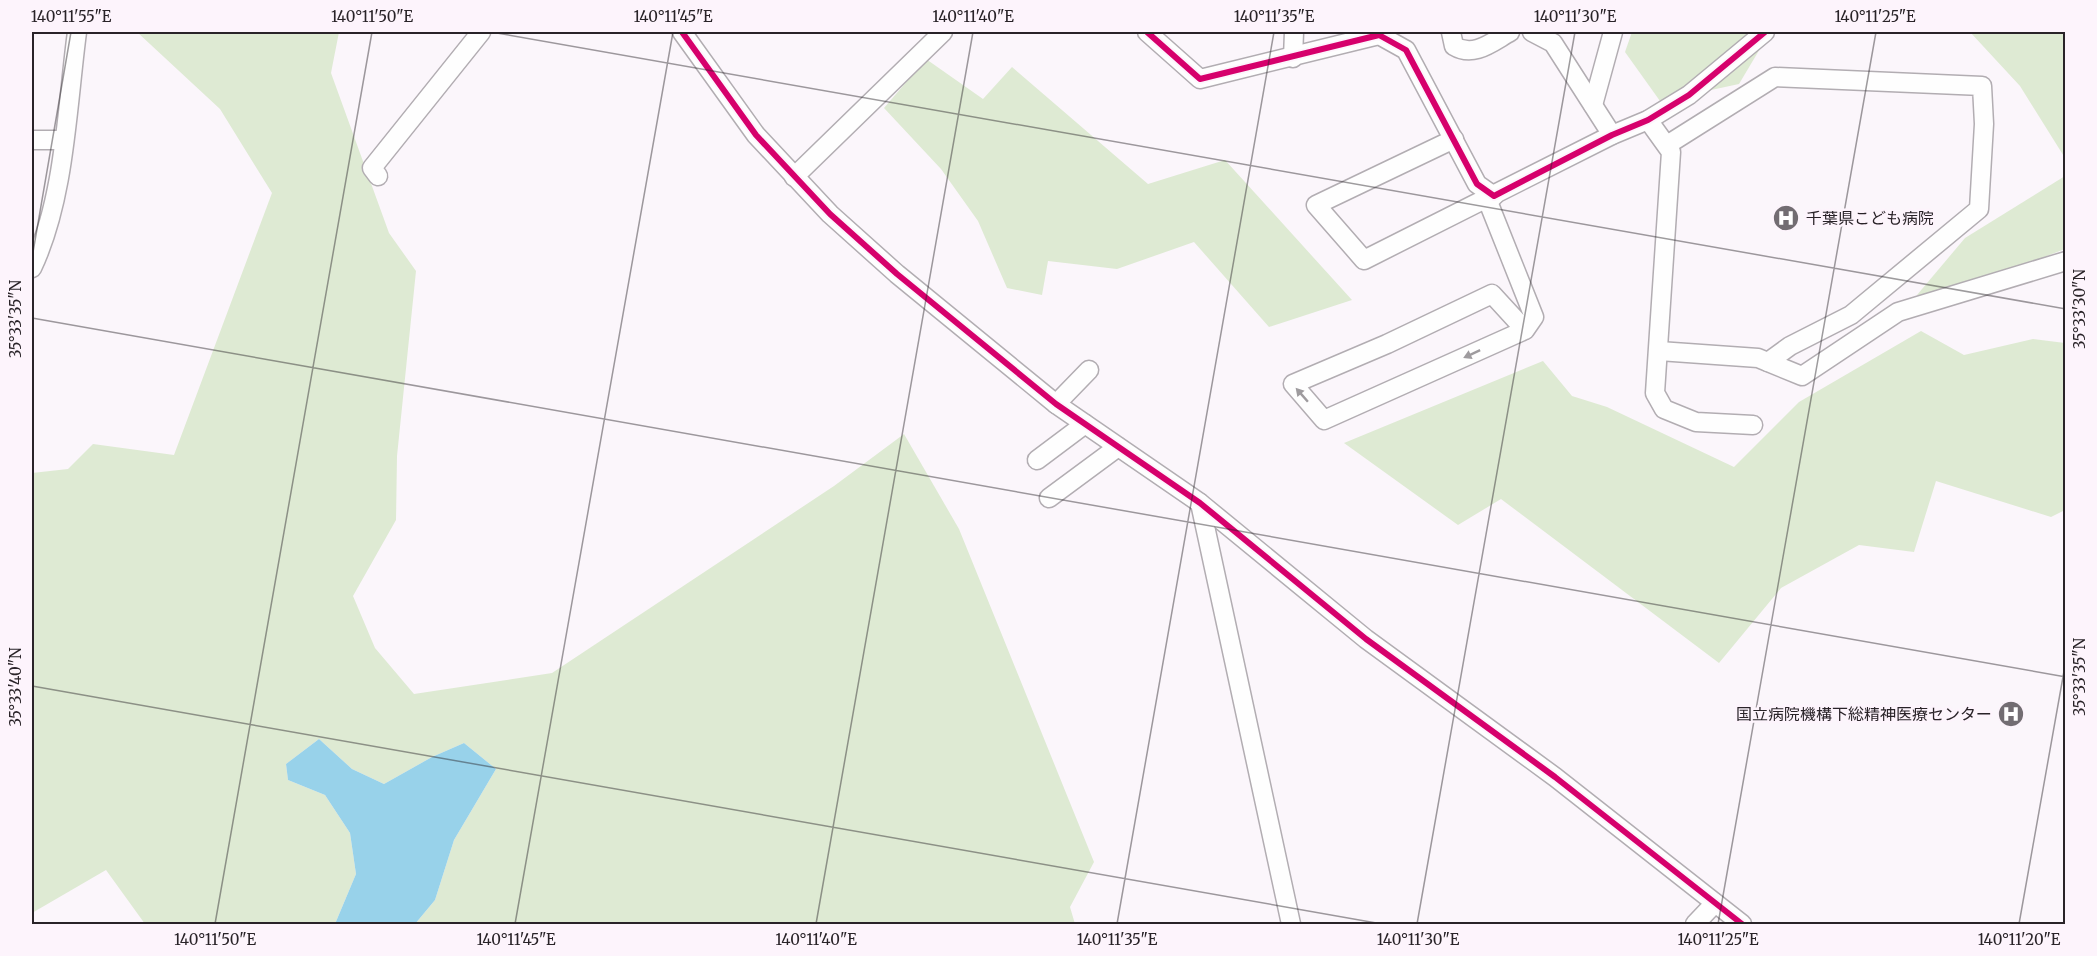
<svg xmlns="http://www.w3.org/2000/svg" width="2097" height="956" viewBox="0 0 2097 956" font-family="Merriweather,'Noto Sans JP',serif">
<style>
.green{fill:#deead3}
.water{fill:#98d2ea}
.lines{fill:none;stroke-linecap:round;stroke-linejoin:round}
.minor-casing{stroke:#b2adb2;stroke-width:21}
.minor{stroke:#fefefe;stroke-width:18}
.cycleway-casing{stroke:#fdf4fc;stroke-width:10}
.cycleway{stroke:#d6006c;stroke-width:6}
.oneway{fill:#9e9b9e}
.ticks{fill:none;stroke:#292328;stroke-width:1.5;stroke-opacity:0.45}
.labels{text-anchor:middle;stroke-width:5;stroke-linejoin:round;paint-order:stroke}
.poi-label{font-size:16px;fill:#292328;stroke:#fdf4fc;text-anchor:start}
.neatline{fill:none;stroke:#292328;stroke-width:2}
.ticks-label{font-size:15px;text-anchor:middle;fill:#292328}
</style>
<rect width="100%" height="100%" fill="#fbf6fb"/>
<g class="green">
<path d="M137,32H339L331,73L389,233L416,271L397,456L396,520L353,596L375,648L414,694L552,673L834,486L904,434L959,529L1094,862L1070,907L1075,924H415L435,900L454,840L496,769L464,743L432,757L384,784L352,769L319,739L286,764L288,780L325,795L350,833L356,874L335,924H145L106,870L32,913V473L68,469L93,444L174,455L272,193L220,109Z"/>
<path d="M1632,32H1770L1739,84L1660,101L1625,52Z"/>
<path d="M1970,32H2065V158L2020,86Z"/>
<path d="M926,59L983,99L1012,67L1148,184L1225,160L1352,300L1269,327L1194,242L1117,269L1048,261L1042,295L1007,288L978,221L941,169L884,108Z"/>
<path d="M2065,176V249L1930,301L1917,295L1965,238Z"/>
<path d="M1921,331L1964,355L2033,339L2065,343V510L2051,517L1936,481L1914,552L1859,545L1781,588L1719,663L1501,499L1458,525L1344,443L1543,361L1572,396L1607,407L1734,467L1799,402Z"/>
</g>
<path class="water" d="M319,739L352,769L384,784L432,757L464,743L496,769L454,840L435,900L415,924H335L356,874L350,833L325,795L288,780L286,764Z"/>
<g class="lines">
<g class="minor-casing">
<g id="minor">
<path d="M682,32L756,135L830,214L897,274L1056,404L1200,503L1366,639L1555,777L1742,924"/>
<path d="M1147,32L1200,79L1379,35L1406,50L1477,184L1494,196"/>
<path d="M1451,32L1454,46C1474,58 1492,42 1510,32"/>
<path d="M1532,32L1553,43L1612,135"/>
<path d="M1293,58L1294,32"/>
<path d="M1593,105L1613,32"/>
<path d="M1648,120L1671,152L1655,393L1664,409L1696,422L1753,425"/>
<path d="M1454,139L1316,205L1364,260L1612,135L1648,120L1689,95L1765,32"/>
<path d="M32,140H63"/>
<path d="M1667,145L1775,77L1982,86L1984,124L1979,209L1851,315L1790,346L1768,362"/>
<path d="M378,176L372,168L481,32"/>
<path d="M794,177L943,32"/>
<path d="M1487,199L1534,317L1525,330L1324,420L1293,384L1387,344L1492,294L1525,330"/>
<path d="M32,268C65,199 67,107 77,32"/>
<path d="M1659,351L1758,358L1802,376L1898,312L2066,261"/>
<path d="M1056,404L1089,370"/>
<path d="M1037,460L1085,424"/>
<path d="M1049,498L1118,447"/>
<path d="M1200,503L1291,924"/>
<path d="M1695,924L1715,903"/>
</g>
</g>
<use href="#minor" class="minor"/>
<g class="cycleway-casing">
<g id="cycleway">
<path d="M682,32L756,135L830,214L897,274L1056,404L1200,503L1366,639L1555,777L1742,924"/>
<path d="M1147,32L1200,79L1379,35L1406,50L1477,184L1494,196L1612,135L1648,120L1689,95L1765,32"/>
</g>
</g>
<use href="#cycleway" class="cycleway"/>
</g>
<defs><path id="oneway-solid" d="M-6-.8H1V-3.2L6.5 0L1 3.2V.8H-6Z" transform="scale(1.5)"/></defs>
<g class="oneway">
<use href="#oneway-solid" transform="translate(1472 354) rotate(155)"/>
<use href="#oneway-solid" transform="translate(1302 395) rotate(-131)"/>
</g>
<path class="ticks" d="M491,32L2066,309M32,258L71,32M32,318L2066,677M32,686L1382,924M215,924L372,32M515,924L673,32M816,924L973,32M1117,924L1274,32M1417,924L1575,32M1718,924L1876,32M2019,924L2066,660"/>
<defs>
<g id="hospital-disc" transform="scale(1.35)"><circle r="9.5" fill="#726d72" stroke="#fdf4fc"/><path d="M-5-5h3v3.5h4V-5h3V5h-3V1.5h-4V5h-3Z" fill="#fff"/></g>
</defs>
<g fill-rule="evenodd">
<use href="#hospital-disc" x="1786" y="218"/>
<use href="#hospital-disc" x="2011" y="714"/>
</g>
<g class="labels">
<g class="poi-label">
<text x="1806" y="224">千葉県こども病院</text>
<text x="1992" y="720" text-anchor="end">国立病院機構下総精神医療センター</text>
</g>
</g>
<rect width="2097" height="956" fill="none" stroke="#fdf4fc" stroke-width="66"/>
<rect x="33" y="33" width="2031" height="890" class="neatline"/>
<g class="ticks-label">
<text x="71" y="22">140°11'55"E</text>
<text x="372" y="22">140°11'50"E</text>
<text x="673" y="22">140°11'45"E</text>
<text x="973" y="22">140°11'40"E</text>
<text x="1274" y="22">140°11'35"E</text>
<text x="1575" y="22">140°11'30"E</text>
<text x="1875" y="22">140°11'25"E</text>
<text transform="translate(2080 309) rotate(-90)" y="5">35°33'30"N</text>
<text transform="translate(16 319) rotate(-90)" y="5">35°33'35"N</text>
<text transform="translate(2080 677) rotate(-90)" y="5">35°33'35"N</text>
<text transform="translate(16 687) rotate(-90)" y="5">35°33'40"N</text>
<text x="215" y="945">140°11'50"E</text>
<text x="516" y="945">140°11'45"E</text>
<text x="816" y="945">140°11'40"E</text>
<text x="1117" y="945">140°11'35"E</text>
<text x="1418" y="945">140°11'30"E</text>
<text x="1718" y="945">140°11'25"E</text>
<text x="2019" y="945">140°11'20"E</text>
</g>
</svg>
